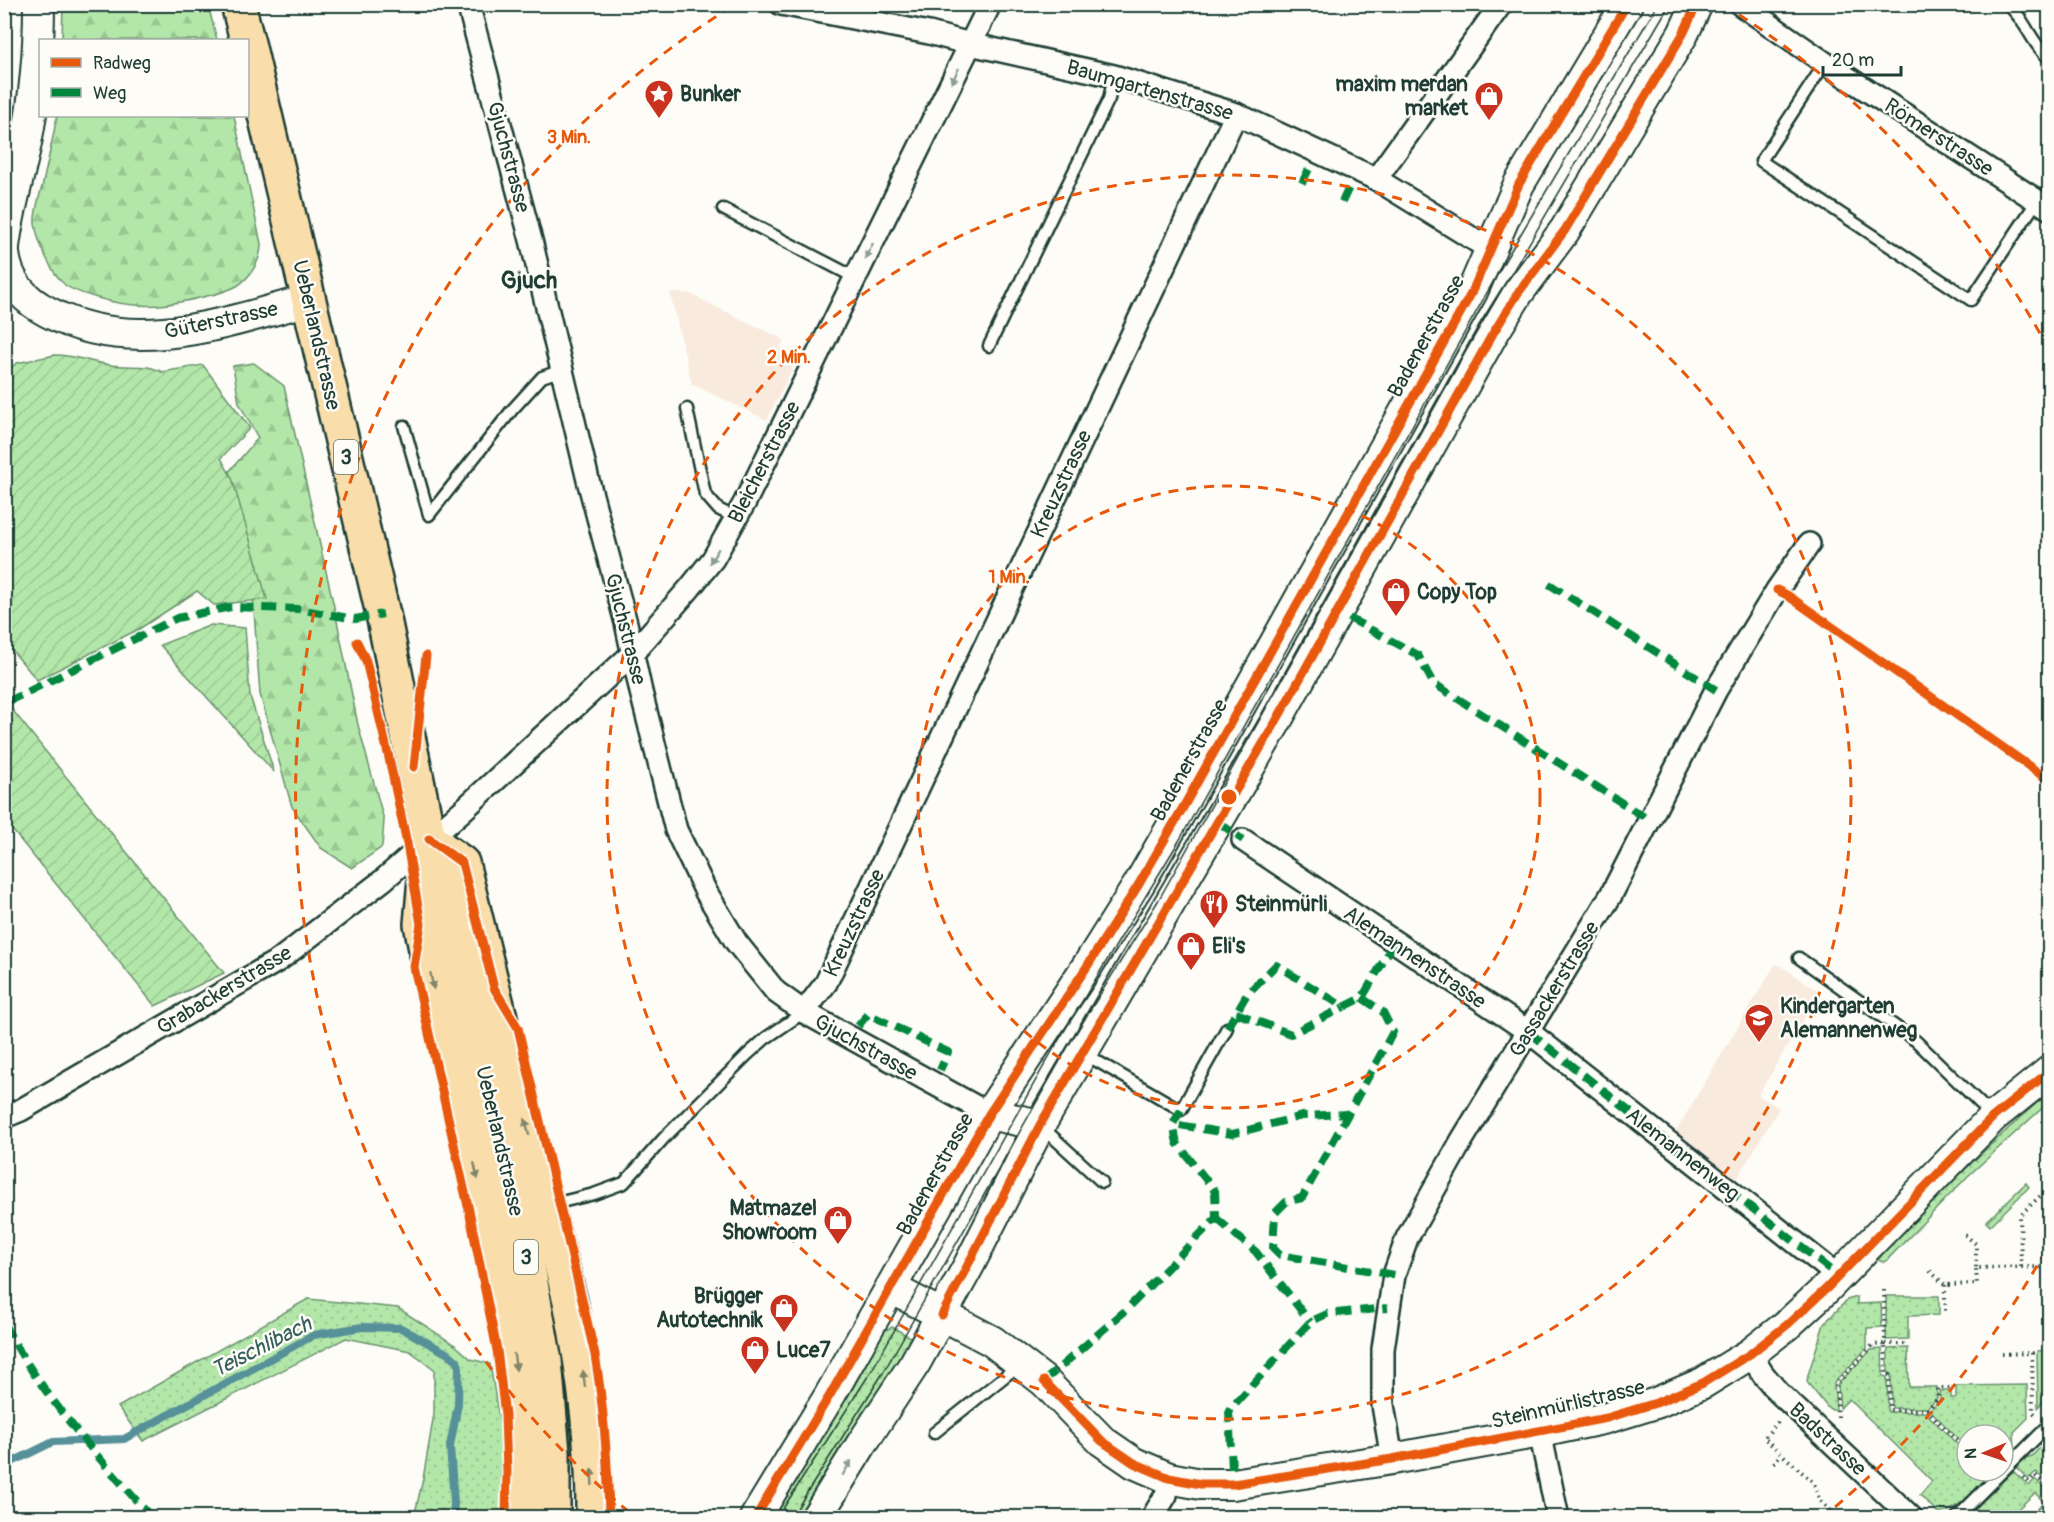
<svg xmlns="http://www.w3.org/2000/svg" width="2054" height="1522" viewBox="0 0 2054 1522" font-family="Pangolin,sans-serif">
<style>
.built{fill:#f8eadc}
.grass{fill:url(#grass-dots);stroke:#69926e;stroke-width:1.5}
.forest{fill:url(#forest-firs);stroke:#69926e;stroke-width:1.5}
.garden{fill:url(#garden-furrows);stroke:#69926e;stroke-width:1.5}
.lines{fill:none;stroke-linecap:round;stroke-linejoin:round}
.stream{stroke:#579099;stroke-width:8}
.lane-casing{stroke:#1f3d34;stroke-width:15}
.street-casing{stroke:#1f3d34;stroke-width:26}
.secondary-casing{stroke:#1f3d34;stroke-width:34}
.primary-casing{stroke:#1f3d34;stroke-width:38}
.path{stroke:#1f3d34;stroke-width:4;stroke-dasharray:1.5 4.5;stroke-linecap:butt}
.lane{stroke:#fdfcf7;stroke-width:10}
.street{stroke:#fdfcf7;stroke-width:21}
.secondary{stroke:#fdfcf7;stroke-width:30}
.primary{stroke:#f9deab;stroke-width:33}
.tram{stroke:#1f3d34;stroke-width:1.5}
.quiet{stroke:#00873e;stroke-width:8;stroke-dasharray:15 8;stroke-linecap:butt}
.cycleway-casing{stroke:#fdfcf7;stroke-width:13}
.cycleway{stroke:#e8590c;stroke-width:9}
.oneway{fill:#8e9c96}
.oneway2{fill:#81856a}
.ring{fill:none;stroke:#e8590c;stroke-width:3;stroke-dasharray:10 8}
.labels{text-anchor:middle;stroke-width:5;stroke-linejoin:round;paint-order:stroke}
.shield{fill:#fdfcf7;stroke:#62766e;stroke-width:1.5}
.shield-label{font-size:20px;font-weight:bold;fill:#1f3d34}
.poi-label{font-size:21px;font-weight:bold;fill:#1f3d34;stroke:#fdfcf7;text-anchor:start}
.street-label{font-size:21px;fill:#1f3d34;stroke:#fdfcf7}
.water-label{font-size:22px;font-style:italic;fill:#36605e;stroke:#fdfcf7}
.quarter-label{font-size:24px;font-weight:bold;fill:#1f3d34;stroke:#fdfcf7}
.centre{fill:#e8590c;stroke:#fdfcf7;stroke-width:3}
.ring-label{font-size:18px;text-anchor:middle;font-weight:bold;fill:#e8590c;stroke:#fdfcf7;stroke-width:5;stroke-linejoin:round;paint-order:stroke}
</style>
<defs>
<pattern id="grass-dots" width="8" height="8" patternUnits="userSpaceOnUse" patternTransform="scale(1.5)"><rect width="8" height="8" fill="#b3e7a9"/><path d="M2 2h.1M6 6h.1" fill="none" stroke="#9ac792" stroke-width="1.8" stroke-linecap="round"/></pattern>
<pattern id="forest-firs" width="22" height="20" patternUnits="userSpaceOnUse" patternTransform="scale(1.5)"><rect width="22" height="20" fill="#b3e7a9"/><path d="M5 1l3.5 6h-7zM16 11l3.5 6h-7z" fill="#9ac792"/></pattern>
<pattern id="garden-furrows" width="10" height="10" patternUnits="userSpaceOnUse" patternTransform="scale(1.5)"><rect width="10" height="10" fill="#b3e7a9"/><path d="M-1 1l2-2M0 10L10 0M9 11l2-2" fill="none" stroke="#9ac792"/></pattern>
</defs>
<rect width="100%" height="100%" fill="#fdfcf7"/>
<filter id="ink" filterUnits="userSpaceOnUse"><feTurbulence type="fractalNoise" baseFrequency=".0167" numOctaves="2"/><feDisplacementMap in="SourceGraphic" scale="12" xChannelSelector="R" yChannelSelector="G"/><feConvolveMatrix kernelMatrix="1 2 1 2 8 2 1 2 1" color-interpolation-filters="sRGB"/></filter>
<g filter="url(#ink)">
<g class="built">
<path d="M670,292L690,294L784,340L780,348L798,357L767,420L692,384Z"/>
<path d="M1776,963L1820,992L1758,1095L1779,1108L1732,1187L1672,1138Z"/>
</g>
<g class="grass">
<path d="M2049,1093V1102L1968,1176L1886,1261L1883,1262L1877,1259C1933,1202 1987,1144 2049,1093Z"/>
<path d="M2026,1183L2029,1187L1990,1226L1986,1222Z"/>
<path d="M1886,1296H1939V1315L1908,1316V1339L1886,1340Z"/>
<path d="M1857,1297V1304L1881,1303L1882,1327L1867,1328V1348L1834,1383L1836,1410H1832L1827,1407L1807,1382L1808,1375L1824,1324L1847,1300Z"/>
<path d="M308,1299L398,1308L455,1345L471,1359L490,1364L501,1431V1517H414L423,1479L434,1414V1369L410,1351L346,1338L143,1441L118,1407Z"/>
<path d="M892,1327L912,1338V1348L800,1517L770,1518L852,1390L884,1331Z"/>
<path d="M1908,1348L1909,1387H1937V1398L1927,1408H1892L1891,1374L1888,1371V1349Z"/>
<path d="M1882,1349L1883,1376L1887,1377L1888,1412H1925L1967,1454V1471L1993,1472C1977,1487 1961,1510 1939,1514L1920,1495L1932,1481L1849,1399L1840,1408L1838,1384L1871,1350Z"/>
<path d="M2049,1350V1395L2038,1407L2037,1351Z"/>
<path d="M2027,1385L2028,1418L2014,1432L2015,1448L2003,1461V1435H1967V1448L1930,1410L1940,1399V1391H1951V1398H1956V1386Z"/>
<path d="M2049,1438V1479L2046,1482L2036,1472L2028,1479L2016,1467L2025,1458L2032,1456Z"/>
<path d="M2013,1471L2029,1486L2035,1479L2045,1489L2049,1485V1517H2028L2044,1502L2035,1493L2009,1517H1967Z"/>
</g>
<g class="forest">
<path d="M63,4L208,5L217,40H62Z"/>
<path d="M57,116H234L261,244C261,260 251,277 237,286C228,291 216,294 207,296C164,307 137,310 94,297C84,294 73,291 65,285C51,273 37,241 35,223C34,211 40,195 43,183C48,161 53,138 57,116Z"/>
<path d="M254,363L284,386L335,611L358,725L384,820L382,847L352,868L321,848L292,807L260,694L250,556L221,481L258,438L239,403L233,366Z"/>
</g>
<g class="garden">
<path d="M55,355C75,355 92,363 111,365C129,368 147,363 162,372L203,365L250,428L221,458L232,478L267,599L214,605L197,591L139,629L37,680L5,642V372L17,363Z"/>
<path d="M211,625L245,628L250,696L274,772L160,645Z"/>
<path d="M5,701L18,717L224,973L155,1006L5,821Z"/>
</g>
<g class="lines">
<path class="stream" d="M4,1466L53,1442L124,1439L314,1335L362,1327L401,1328L450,1355L457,1361L459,1367L458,1404L450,1446L454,1503L453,1518"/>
<g class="lane-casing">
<g id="lane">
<path d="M2007,4C2026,19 2031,44 2050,59"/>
<path d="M1825,63L1761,161L1971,300L2037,201"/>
<path d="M723,209L856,278"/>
<path d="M989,346L1109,99L1114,76"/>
<path d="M687,409L705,494L718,509L736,518"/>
<path d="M404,426L429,515L512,410L542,377L562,370"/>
<path d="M1799,958L1916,1041L1993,1116"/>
<path d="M1083,1053L1181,1110L1227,1028"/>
<path d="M1042,1127L1102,1182"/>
<path d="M549,1205L594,1194L624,1183L664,1138L747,1055L766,1038L804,1012"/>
<path d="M934,1433L1019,1365"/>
<path d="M2003,1471L2050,1424"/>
<path d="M1956,1518L2003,1471"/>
</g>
</g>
<g class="street-casing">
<g id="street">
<path d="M468,4L531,240L588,480L626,623L641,692L676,830L706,892L736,942L776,992L804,1012L989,1114"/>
<path d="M781,4L929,33L970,44L1114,76L1236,114L1376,179L1491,250"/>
<path d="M1740,4L1825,63L2050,209"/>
<path d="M1376,179L1501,4"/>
<path d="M1243,840L1529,1032L1838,1276"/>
<path d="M804,1012L826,983L1236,114"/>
<path d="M4,1117L21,1110L279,960L382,881L462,811L632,654L689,589L713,559L745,502L990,4"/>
<path d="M1750,1354L1763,1374L1778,1392L1912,1518"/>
<path d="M1540,1432L1558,1518"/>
<path d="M1392,1459L1383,1405V1349L1394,1275L1407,1238L1462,1140L1611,895L1716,690L1777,590L1809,544"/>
<path d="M1152,1518L1166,1495L1169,1478"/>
</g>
</g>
<g class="secondary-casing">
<g id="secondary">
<path d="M4,247C8,212 19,177 26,143C35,97 39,51 39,4"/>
<path d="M4,253C7,281 23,299 48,312C133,357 224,323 309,300"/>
<path d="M989,1114L1040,1125"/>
<path d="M891,1288L992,1341L1044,1381L1102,1441L1134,1463L1169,1478L1201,1484H1233L1392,1459L1540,1432L1607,1418L1656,1403L1703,1383L1750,1354L1788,1324L1827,1288L1993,1117L2050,1071"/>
<path d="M755,1518L830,1395L989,1114L1088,965L1139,884L1185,804L1472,292L1519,184L1627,4"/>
<path d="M816,1518L861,1445L915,1363L969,1265L1040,1125L1274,725L1492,335L1518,293L1565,230L1683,34L1697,4"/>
</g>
</g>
<g class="primary-casing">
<g id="primary">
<path d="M238,4L247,40"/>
<path d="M248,43L383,614L429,839L525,1250L545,1361L553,1453V1518"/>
<path d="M429,839L462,863L570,1301C584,1373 594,1444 593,1518"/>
<path d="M426,868L421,924L434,991L480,1189L515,1357L521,1417L524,1477L523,1518"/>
</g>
</g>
<g class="path">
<path d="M1965,1235L1976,1244V1268"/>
<path d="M2021,1267L2020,1215L2050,1187"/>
<path d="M1930,1271L1945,1285L1977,1284L1976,1268L2050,1267"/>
<path d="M1945,1285V1315"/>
<path d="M1884,1290L1885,1344H1908"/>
<path d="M2002,1354L2032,1353L2033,1412L2036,1415"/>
<path d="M1927,1410L1938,1398V1388H1952V1386"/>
<path d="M1838,1417L1836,1384L1873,1345L1885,1344L1886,1375H1889L1890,1410H1927L1967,1451"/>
<path d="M1778,1422L1764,1438L1814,1483L1819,1499L1838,1518"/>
<path d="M1774,1463L1781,1454"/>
<path d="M2023,1477L2029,1482L2035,1475L2046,1486L2050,1482"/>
<path d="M1860,1518L1868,1509"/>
</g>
<use href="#lane" class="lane"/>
<use href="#street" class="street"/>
<use href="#secondary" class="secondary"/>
<use href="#primary" class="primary"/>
<g class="tram">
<path d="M777,1518L872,1370L1054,1048L1179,841L1507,257L1658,4"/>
<path d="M791,1518L883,1373L1073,1038L1158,901L1474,337L1670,4"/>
</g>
<g class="quiet">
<path d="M1302,183L1312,163"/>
<path d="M1342,202L1351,183"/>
<path d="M1549,584L1716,690"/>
<path d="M1349,618L1418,655L1433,683L1649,820"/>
<path d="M7,702L177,618L231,607L298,609L355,619L383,614"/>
<path d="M1218,822L1243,840"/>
<path d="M1362,998L1383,1012L1393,1032L1302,1198L1286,1202L1275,1213L1273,1248L1280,1255L1394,1275"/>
<path d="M1236,1013L1291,1034L1344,1007"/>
<path d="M858,1026L868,1014L948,1052L940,1070"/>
<path d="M1227,1028L1247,994L1276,965L1344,1007L1362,998L1394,943"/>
<path d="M1529,1032L1838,1276"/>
<path d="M1181,1110L1173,1124L1232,1134L1302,1116L1348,1114"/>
<path d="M1216,1218L1256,1252L1310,1322"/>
<path d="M4,1324C42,1396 98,1457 152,1518"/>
<path d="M1044,1381L1126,1310L1216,1218L1215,1191L1177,1143L1173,1124"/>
<path d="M1232,1469L1229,1410L1310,1322L1327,1314L1388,1308"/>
</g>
<g class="cycleway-casing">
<g id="cycleway">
<path d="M1777,590L1787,595L2050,781"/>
<path d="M357,642L366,661L389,758L407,844L421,924L414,967L470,1215L497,1350L505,1415L507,1471L506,1518"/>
<path d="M414,767L426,656"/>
<path d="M429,839L462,863L494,988L518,1028L595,1355C604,1409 608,1463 609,1518"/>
<path d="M942,1315L1040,1125L1274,725L1492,335L1518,293L1565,230L1683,34L1697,4"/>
<path d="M1044,1381L1102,1441L1134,1463L1169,1478L1201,1484H1233L1392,1459L1607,1418L1656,1403L1703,1383L1750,1354L1788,1324L1827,1288L1993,1117L2050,1071"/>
<path d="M755,1518L830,1395L989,1114L1088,965L1139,884L1185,804L1472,292L1519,184L1627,4"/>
</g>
</g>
<use href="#cycleway" class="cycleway"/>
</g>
<defs><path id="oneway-solid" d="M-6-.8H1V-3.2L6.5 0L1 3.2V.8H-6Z" transform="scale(1.5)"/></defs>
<g class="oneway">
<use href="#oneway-solid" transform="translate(955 76) rotate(116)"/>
<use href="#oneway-solid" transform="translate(869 251) rotate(116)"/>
<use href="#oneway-solid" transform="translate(714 556) rotate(122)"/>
<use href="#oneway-solid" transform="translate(847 1468) rotate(-59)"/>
</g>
<g class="oneway2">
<use href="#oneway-solid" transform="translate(432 981) rotate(79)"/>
<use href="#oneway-solid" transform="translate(527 1127) rotate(-104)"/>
<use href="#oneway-solid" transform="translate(476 1171) rotate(77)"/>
<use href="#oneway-solid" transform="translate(515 1362) rotate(82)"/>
<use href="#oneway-solid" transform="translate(584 1379) rotate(-97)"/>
<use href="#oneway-solid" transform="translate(592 1477) rotate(-92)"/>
</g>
</g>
<g class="ring">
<circle cx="1229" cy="797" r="311"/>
<circle cx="1229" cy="797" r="622"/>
<path d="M2046 1250A934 934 0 0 1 1829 1512M629 1512A934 934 0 0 1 734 5M1724 5A934 934 0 0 1 2046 344"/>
</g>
<defs>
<g id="sight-pin" transform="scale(1.5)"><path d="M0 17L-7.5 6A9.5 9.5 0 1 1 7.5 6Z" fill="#c8321e" stroke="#fdfcf7"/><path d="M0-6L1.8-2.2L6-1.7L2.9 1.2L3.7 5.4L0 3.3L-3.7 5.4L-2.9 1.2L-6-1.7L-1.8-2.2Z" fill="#fff"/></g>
<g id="shop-pin" transform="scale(1.5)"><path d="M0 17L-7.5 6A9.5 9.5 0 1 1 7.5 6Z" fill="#c8321e" stroke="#fdfcf7"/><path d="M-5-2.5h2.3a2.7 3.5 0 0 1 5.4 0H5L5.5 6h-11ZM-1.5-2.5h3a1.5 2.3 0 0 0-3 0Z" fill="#fff"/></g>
<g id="restaurant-pin" transform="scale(1.5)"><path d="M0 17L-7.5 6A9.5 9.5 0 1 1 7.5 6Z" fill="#c8321e" stroke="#fdfcf7"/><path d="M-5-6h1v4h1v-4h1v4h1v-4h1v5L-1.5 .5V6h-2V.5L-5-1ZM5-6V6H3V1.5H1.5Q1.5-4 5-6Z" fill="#fff"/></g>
<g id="school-pin" transform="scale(1.5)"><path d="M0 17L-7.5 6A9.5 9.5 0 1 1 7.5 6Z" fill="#c8321e" stroke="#fdfcf7"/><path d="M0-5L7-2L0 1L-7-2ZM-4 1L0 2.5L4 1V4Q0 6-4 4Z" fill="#fff"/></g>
</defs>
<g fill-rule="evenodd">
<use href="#sight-pin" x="659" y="94"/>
<use href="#shop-pin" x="1489" y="96"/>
<use href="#shop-pin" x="1396" y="592"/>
<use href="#restaurant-pin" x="1214" y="904"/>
<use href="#shop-pin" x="1191" y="946"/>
<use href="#school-pin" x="1759" y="1018"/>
<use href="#shop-pin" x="838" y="1220"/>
<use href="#shop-pin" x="784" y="1308"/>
<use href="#shop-pin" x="755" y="1350"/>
</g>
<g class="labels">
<g class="shield">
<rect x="334" y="440" width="24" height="34" rx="4.5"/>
<rect x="514" y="1240" width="24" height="34" rx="4.5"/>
</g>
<g class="shield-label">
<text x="346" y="464">3</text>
<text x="526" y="1264">3</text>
</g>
<g class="poi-label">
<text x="1468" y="91" text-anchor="end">maxim merdan<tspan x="1468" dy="24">market</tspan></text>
<text x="680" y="101">Bunker</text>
<text x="1417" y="599">Copy Top</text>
<text x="1235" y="911">Steinmürli</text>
<text x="1212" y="953">Eli's</text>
<text x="1780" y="1013">Kindergarten<tspan x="1780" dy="24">Alemannenweg</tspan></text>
<text x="817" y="1215" text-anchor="end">Matmazel<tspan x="817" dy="24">Showroom</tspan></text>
<text x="763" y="1303" text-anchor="end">Brügger<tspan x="763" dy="24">Autotechnik</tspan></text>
<text x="776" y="1357">Luce7</text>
</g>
<g class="street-label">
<text transform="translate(1150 90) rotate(16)" y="7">Baumgartenstrasse</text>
<text transform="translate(1939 137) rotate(33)" y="7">Römerstrasse</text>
<text transform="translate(509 157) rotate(75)" y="7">Gjuchstrasse</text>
<text transform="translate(221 320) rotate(-12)" y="7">Güterstrasse</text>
<text transform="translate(317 335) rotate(77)" y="7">Ueberlandstrasse</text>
<text transform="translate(1426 336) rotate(-61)" y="7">Badenerstrasse</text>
<text transform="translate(764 462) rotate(-63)" y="7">Bleicherstrasse</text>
<text transform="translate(1061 484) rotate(-65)" y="7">Kreuzstrasse</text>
<text transform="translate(626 629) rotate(76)" y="7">Gjuchstrasse</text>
<text transform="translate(1189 760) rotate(-61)" y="7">Badenerstrasse</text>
<text transform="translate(854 923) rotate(-65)" y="7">Kreuzstrasse</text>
<text transform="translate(1415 957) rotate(34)" y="7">Alemannenstrasse</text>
<text transform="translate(1554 989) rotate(-59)" y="7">Gassackerstrasse</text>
<text transform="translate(224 990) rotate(-31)" y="7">Grabackerstrasse</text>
<text transform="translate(866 1047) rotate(29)" y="7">Gjuchstrasse</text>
<text transform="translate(500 1141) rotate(77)" y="7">Ueberlandstrasse</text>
<text transform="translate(1683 1154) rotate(38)" y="7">Alemannenweg</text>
<text transform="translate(935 1174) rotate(-61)" y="7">Badenerstrasse</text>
<text transform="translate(1568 1404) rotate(-13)" y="7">Steinmürlistrasse</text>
<text transform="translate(1828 1439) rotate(43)" y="7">Badstrasse</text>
</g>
<g class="water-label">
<text transform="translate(261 1346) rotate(-27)" y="8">Teischlibach</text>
</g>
<g class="quarter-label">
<text x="529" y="288">Gjuch</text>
</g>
</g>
<circle cx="1229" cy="797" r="9" class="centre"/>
<g class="ring-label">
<text x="569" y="143">3 Min.</text>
<text x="789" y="363">2 Min.</text>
<text x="1009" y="583">1 Min.</text>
</g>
<rect width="2054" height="1522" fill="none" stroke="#fdfcf7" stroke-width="24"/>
<rect x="12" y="12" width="2030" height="1498" fill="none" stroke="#1f3d34" stroke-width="2" filter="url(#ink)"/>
<rect x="39" y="39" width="210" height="78" fill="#fdfcf7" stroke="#a4b0a9" stroke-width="1.5"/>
<rect x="51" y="58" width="30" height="9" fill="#e8590c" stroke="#a4b0a9" stroke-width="1.5"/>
<text x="93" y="69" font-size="18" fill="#1f3d34">Radweg</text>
<rect x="51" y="88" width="30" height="9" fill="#00873e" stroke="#a4b0a9" stroke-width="1.5"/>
<text x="93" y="99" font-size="18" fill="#1f3d34">Weg</text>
<g transform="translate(1985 1453) rotate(268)"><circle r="28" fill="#fdfcf7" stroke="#a4b0a9" stroke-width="1.5"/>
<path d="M0-4.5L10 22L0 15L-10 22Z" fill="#c8321e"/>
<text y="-9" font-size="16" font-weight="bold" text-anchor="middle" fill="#1f3d34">N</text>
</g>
<path d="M1823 66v9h78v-9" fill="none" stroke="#1f3d34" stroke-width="3"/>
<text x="1832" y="66" font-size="18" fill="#1f3d34" stroke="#fdfcf7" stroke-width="4.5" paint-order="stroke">20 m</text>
</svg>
